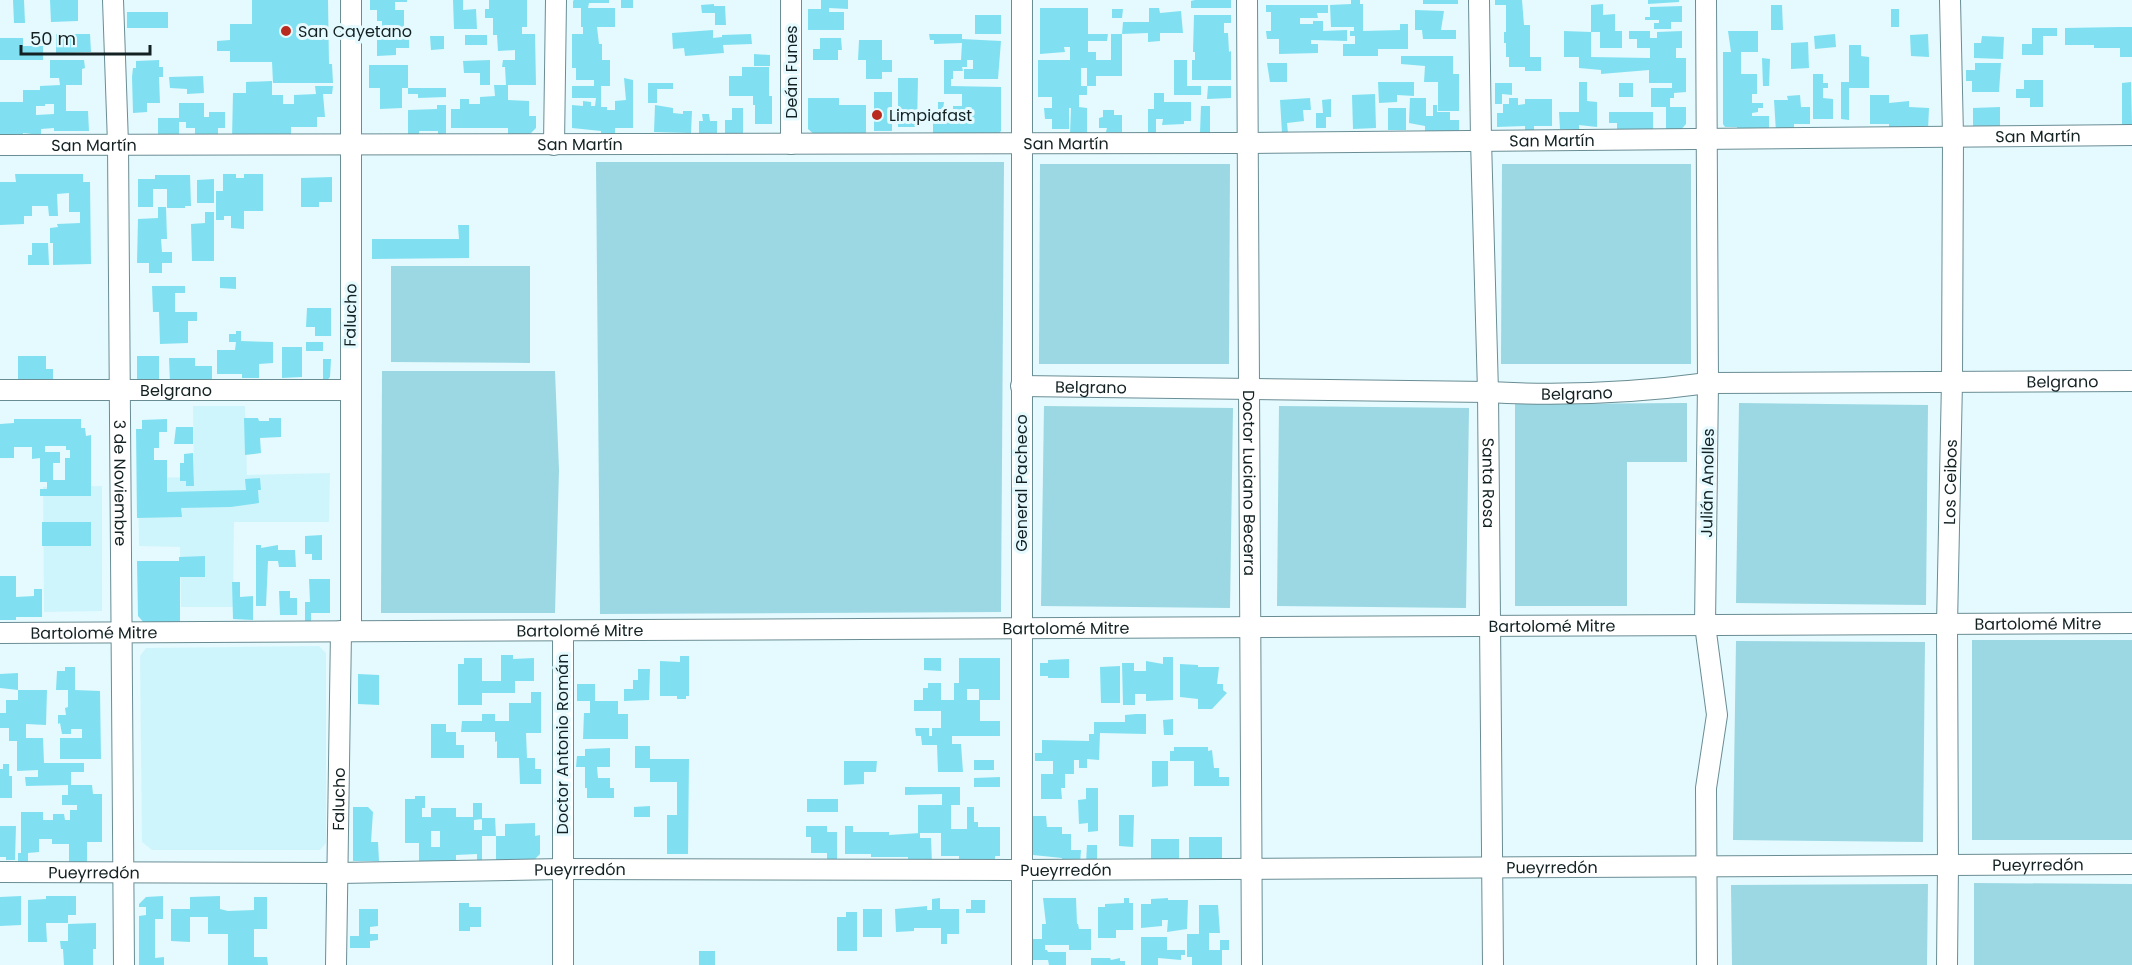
<svg xmlns="http://www.w3.org/2000/svg" width="2132" height="965" viewBox="0 0 2132 965" font-family="Poppins,sans-serif">
<style>
.built{fill:#cff5fc}
.green{fill:#9bd8e3}
.building{fill:#80e0f1;fill-rule:evenodd}
.lines{fill:none;stroke-linecap:round;stroke-linejoin:round}
.minor-casing{stroke:#6a8d94;stroke-width:22}
.minor{stroke:#fff;stroke-width:20}
.poi-dot{fill:#b82b1e;stroke:#e4fafe;stroke-width:2}
.labels{text-anchor:middle;stroke-width:6;stroke-linejoin:round;paint-order:stroke}
.poi-label{font-size:16px;fill:#132123;stroke:#e4fafe;text-anchor:start}
.street-label{font-size:16px;fill:#132123;stroke:#e4fafe}
</style>
<rect width="100%" height="100%" fill="#e4fafe"/>
<g class="built">
<path d="M193,406H245L247,475L330,473L329,522H234L233,607H181L180,547L139,546L138,478L194,477Z"/>
<path d="M102,486V611L44,612L43,487Z"/>
<path d="M319,646L326,653V843L320,850H152L142,842L140,656L146,648Z"/>
</g>
<g class="green">
<path d="M596,162H1004L1001,612L600,614Z"/>
<path d="M1040,164H1230L1229,364H1039Z"/>
<path d="M1502,164H1691V364H1501Z"/>
<path d="M391,266H530V363L391,362Z"/>
<path d="M382,371H555L559,470L555,613H381Z"/>
<path d="M1687,403V462H1627V606H1515V404Z"/>
<path d="M1739,403L1928,405L1926,605L1736,603Z"/>
<path d="M1044,406L1233,408L1230,608L1041,606Z"/>
<path d="M1279,406L1469,408L1466,608L1277,606Z"/>
<rect x="1972" y="640" width="160" height="200"/>
<path d="M1736,641L1925,642L1923,842L1733,840Z"/>
<path d="M1974,883L2132,884V965H1974Z"/>
<path d="M1928,884L1927,965H1732L1731,885Z"/>
</g>
<g class="building">
<path d="M13,0H24L25,23H14Z"/>
<path d="M50,0H78V21L51,22Z"/>
<path d="M252,0H328L329,64H332L333,83H273L272,62H230V51H217V41L230,40V24H252Z"/>
<path d="M370,0H407V2H395V10H404V30H382V21H377V10H370Z"/>
<path d="M453,0H463V10L476,9L477,29H454Z"/>
<path d="M489,0H527V27H522V34H535L536,85H508V100L529,101V116H536V128L530,134H508V128H451V109H460V99H469V104H480V97L495,96L494,85H506L505,67H502L503,60H515V50L498,51L497,35H493V18H485V9H489Z"/>
<path d="M574,0H609V3H589L588,8H615V27H597L599,44H602V60H610V86H601V107H607V110H615V101L626,100L624,78L633,80V128H615V135H601V131L572,128V105L583,106V101L591,102V106H595L596,98H572V86H594V80H576V68H572V34H583V27H581V8H573V1Z"/>
<rect x="621" y="0" width="12" height="8"/>
<path d="M821,0H848V9L829,8V12H844V30H808V9H821Z"/>
<path d="M1195,0H1231V8H1191V1Z"/>
<path d="M1351,0H1360V4H1363V31L1400,30V24H1408V49H1378V56H1343V44H1355V36H1350V31H1354V27H1331L1330,5L1351,4Z"/>
<rect x="1423" y="0" width="35" height="4"/>
<path d="M1495,0H1522L1524,25H1530V57H1541V71H1525V67H1509V57H1506V43H1504V32H1506V5H1495Z"/>
<path d="M1648,0H1679V2L1648,4Z"/>
<path d="M714,4V6H725L726,25H715V13H702L701,5Z"/>
<path d="M1603,4V15L1615,14V31H1622V48H1600V32H1591V5Z"/>
<path d="M1266,5H1328V13H1317L1318,18H1300V24H1313V21H1323V31L1347,30V41L1311,40V44H1318V53L1279,54V39H1267L1266,31H1271V12H1266Z"/>
<path d="M1771,5H1782L1783,30H1771Z"/>
<path d="M1682,6V22H1671V29H1654V23H1659V20H1645V17H1650V7Z"/>
<path d="M1040,8H1088V34H1108L1107,41H1088V52H1096V60H1111V34H1122V76H1096V86H1087V95H1079V107L1087,108V134H1070L1071,108H1069V129H1052V119H1045L1044,108H1052V97H1038V60H1070V47H1064L1065,52L1040,54ZM1081,68H1087V86H1081Z"/>
<path d="M1149,8H1159L1160,13L1181,11L1183,33H1159H1160V41L1148,42V33L1122,34L1123,22H1149Z"/>
<path d="M1112,9H1123L1122,18H1112Z"/>
<rect x="1891" y="9" width="8" height="18"/>
<path d="M1415,10L1444,11L1441,30H1456V39H1423L1422,30H1415Z"/>
<rect x="127" y="12" width="41" height="16"/>
<rect x="975" y="15" width="26" height="19"/>
<path d="M1194,15H1231V23H1224V33H1228L1229,52L1231,51V80H1192V60H1195V52H1193Z"/>
<path d="M2120,27H2132V57H2120V48H2094V45H2065V28Z"/>
<path d="M2032,28H2057V36H2043V55H2022V44H2032Z"/>
<path d="M713,30V38L722,37V35L751,34L752,44L723,45L724,53L685,56L684,48L673,49L672,33Z"/>
<path d="M1564,31L1591,32V57L1650,58V48H1637V39H1629V31H1650V38H1657V32L1682,31V48H1676V58H1686V92L1674,93V98H1670V107H1686V124L1678,133H1666V107H1651V88H1672V83H1649V70L1601,74V70L1579,68V57H1564Z"/>
<path d="M1728,31H1758V52H1741V74H1757V94H1752V103H1763V108H1758V112L1752,113V116H1769V133H1737V127H1725L1723,124V52H1731Z"/>
<path d="M56,34H90L91,52L56,53Z"/>
<path d="M929,34H962V39L1001,41L998,79H964V69H973V60H967V67H962L963,71H953V79H951V86L1001,87V131L996,137H943V133H933V111H938V102H944L943,110H953V106H962V94H944V60H961L962,43L934,44V40H930Z"/>
<path d="M1835,34L1836,47L1815,49L1814,36Z"/>
<path d="M1928,34L1929,57L1911,56L1910,35Z"/>
<rect x="465" y="35" width="22" height="10"/>
<path d="M409,36V48H396V55L377,56V37Z"/>
<path d="M430,36H444V49L431,50Z"/>
<path d="M1982,36L2004,37L2003,59L1974,58V43H1981Z"/>
<path d="M0,38H23V46H43V60H0Z"/>
<path d="M820,38H841L842,50H838V60H813V49H820Z"/>
<path d="M859,40H882V60H892V72H882V79H866V60H858Z"/>
<path d="M1808,42L1809,68L1791,69V43Z"/>
<path d="M1849,45H1861V56L1869,57V88H1849V120L1841,119V82H1849Z"/>
<path d="M754,54L770,55V66H754Z"/>
<path d="M1401,56H1453V74H1459V111H1438V82H1424L1425,66L1401,64Z"/>
<path d="M1762,58L1770,59L1769,86H1763Z"/>
<path d="M50,60H84L85,68L82,69V85H66V111H88L89,131H54V128L41,129V135L23,133V139H0V102H23V90H40V86L60,85L59,78H50ZM45,104H54V114L36,115V106H45Z"/>
<path d="M159,60V67H163V77H159L160,103H147V112L133,113L132,77L133,68H136V61Z"/>
<path d="M490,60V85H480V73H464L463,61Z"/>
<path d="M1174,60H1187V86H1201V95H1174Z"/>
<path d="M1267,63H1287V82H1270Z"/>
<path d="M1975,63H2001L1999,92H1972V81H1966V70H1975Z"/>
<path d="M369,65H408V88H402V108L380,109V88H369Z"/>
<path d="M742,67H769V96H772V124H755V105H753V96H729V76H742Z"/>
<path d="M1813,74H1823V83H1828V88H1823V98L1833,99V119H1813Z"/>
<path d="M203,76L204,93L187,94V89L170,88L169,77Z"/>
<path d="M898,78H918L917,127H898Z"/>
<path d="M2024,80H2043V107H2030V98H2016V89H2024Z"/>
<path d="M272,81V95H283V104H294V95L316,94L315,86H333L332,94H323L325,117H317V127H291V137L232,138L233,93H246V82Z"/>
<path d="M1378,82H1414V96L1397,95V102L1379,103Z"/>
<path d="M1579,82H1587V101L1597,102V127L1579,125V129H1560L1559,112H1579Z"/>
<path d="M2131,82L2132,125L2122,126V83Z"/>
<path d="M648,83H673V89H657V103H648Z"/>
<path d="M1495,83H1512V95L1502,94V104H1495Z"/>
<rect x="1619" y="83" width="14" height="14"/>
<path d="M1208,86H1231V98L1207,99Z"/>
<path d="M408,88H446V97L418,98V94H408Z"/>
<rect x="874" y="92" width="18" height="39"/>
<path d="M1154,93H1164V102H1191V121H1184V124L1162,125L1163,119H1156V137H1148V109H1154Z"/>
<path d="M1375,94L1376,128L1353,129L1352,95Z"/>
<path d="M1800,95L1801,107H1810V124H1794V130L1776,132L1774,100H1788L1787,96Z"/>
<path d="M1870,95H1889V103L1909,101V107L1929,108L1928,130L1889,131V124H1870Z"/>
<path d="M808,98H839V105H866V134L816,136L808,129Z"/>
<path d="M1310,98L1311,110H1303L1304,121L1287,123L1288,133H1282L1280,100Z"/>
<path d="M1410,98H1426V116H1433V105H1437V112H1450V120H1459V132H1425V126L1409,123Z"/>
<path d="M1509,98H1518V105L1525,104V99H1552V126H1534V134H1525V126L1497,127V113H1503V104H1509Z"/>
<path d="M1331,99V117H1326V128H1316V113H1323L1322,100Z"/>
<path d="M179,103H204V117H209V112H225V128H218V138H195V128H186V122H179V138L158,139V118H179Z"/>
<path d="M437,105H446V134H438V131H419V135H408V110L437,109Z"/>
<path d="M655,105L673,108V113L683,114V111H692L691,133L654,132Z"/>
<path d="M1201,106H1210V133H1200Z"/>
<path d="M2000,107V128L1973,129V108Z"/>
<path d="M732,108H743V134H725V120H732Z"/>
<rect x="1388" y="108" width="18" height="22"/>
<path d="M1103,110H1114V115H1122V132H1106L1107,128H1099V118L1103,117Z"/>
<path d="M1609,112H1653V133H1617V123H1609Z"/>
<path d="M702,114H709L710,121H717V134H699V121H703Z"/>
<path d="M15,174H83V182H90L91,264L53,265V243H50V228L58,227L57,224L80,223V212H69V193L57,194L58,216H49L48,206H32V216H24V224L0,225V182H16Z"/>
<path d="M223,174H236V178H244V174H263V211H244V229L231,228V216H224V220H216V191H223Z"/>
<path d="M155,175H190L191,206H185V208H167V189H153V207H138V179H155Z"/>
<path d="M332,177V202H319V207H301V178Z"/>
<path d="M214,179V203H197V180Z"/>
<path d="M158,207H166L167,239H161L162,252H172V263H162V273H149V263H137L138,219L158,218Z"/>
<path d="M205,212H214V261H192L191,224L205,223Z"/>
<path d="M458,225H469V258L372,259V239H459Z"/>
<path d="M32,243H48L49,265H28V255H32Z"/>
<path d="M220,277H236V289L220,288Z"/>
<path d="M152,286H185V293H175V312H197V321H188V343L160,344L159,312H153Z"/>
<path d="M307,308H331V336H315V327H306Z"/>
<path d="M236,331H241V341L273,342V363L259,364V378H242V374H217V350H235L236,342H229V334H236Z"/>
<rect x="306" y="342" width="17" height="9"/>
<path d="M282,347H302V377L282,378Z"/>
<path d="M18,356H46V369H53V382H18Z"/>
<rect x="137" y="356" width="22" height="27"/>
<path d="M169,358H195V366H212V383H170Z"/>
<path d="M323,359H331L330,377L325,383H323Z"/>
<path d="M244,418H258L259,421H269V418H281V437L260,438L261,453L245,455Z"/>
<path d="M14,419H81V428H85L86,436L91,435V496H40V489H47V482H40V458L32,459V447H14V458H0V424L14,423ZM45,446H66V450H70V458H65V480H53V463H60V452H45Z"/>
<path d="M167,419V432H159V448H154V460H167V492L246,490L245,479L260,478L261,490H258L259,503L231,507L181,508L182,517L137,518L136,429H142V420Z"/>
<path d="M176,427H193V444H174Z"/>
<path d="M193,453L194,486H186V481H180V463H184V454Z"/>
<rect x="42" y="522" width="49" height="24"/>
<path d="M322,535V560H312V554H305V536Z"/>
<path d="M256,545H261V548L278,545V550H295L296,567H279L278,561H268L266,606H256Z"/>
<path d="M205,556V577H180V623L145,624L138,616L137,561H179V557Z"/>
<path d="M0,576H16V597L34,596V589H42V617H16V620H0Z"/>
<path d="M309,579H330V613H311V622H305V602H310Z"/>
<path d="M232,582H240V597L253,596V620L233,619Z"/>
<path d="M279,591H290V598H297V615H280Z"/>
<path d="M501,655H513V659L534,658V681H515V693H482V705H458V664H464V658H482V681H501Z"/>
<path d="M680,656H689V696H686V699H677V696H660V661L680,662Z"/>
<path d="M1163,657H1173V700L1146,701V694H1135V705H1123L1122,663H1134V671H1146V661L1163,664Z"/>
<path d="M924,658H941V671L924,670Z"/>
<path d="M959,658H1000V700H979V689H967V700H980V721H1000V736H952V744H961L963,772H938L937,745H922L921,736H916L915,728H929V736H932V728H941V711H914V700H923V688H928V683H941V700H954V683H959Z"/>
<path d="M1069,659V678H1048V676H1040V663H1048V660Z"/>
<path d="M1180,664L1198,665V667H1219L1217,684H1223V690L1227,693L1212,709H1198V699L1180,697Z"/>
<path d="M1120,666V703H1101L1100,667Z"/>
<path d="M65,667H75V690L100,691L101,759H60V738H82V729H71V734H62L60,723L58,724V715H66L65,708L68,707V690H56L57,671H65Z"/>
<path d="M638,669H650L649,700L624,701V689H633V680H638Z"/>
<path d="M18,673V690L0,688V674Z"/>
<path d="M358,674L379,675V705L358,704Z"/>
<path d="M577,684H595V701H618V714H628V739H583L584,713H590V701H577Z"/>
<path d="M18,690H47L46,725L26,724V738H43L44,763H84V772H71V785H92L93,794H102V842H87V865H69V844H52V839H39V852L28,853V867H18V853H21V812H43V820H53V814H64L65,820H70V810H77V805H62V795H68V785L26,786L25,777H38V770L17,771V741H9V728H0V713H6V700H18Z"/>
<path d="M531,692H541V733H526L527,758H535V769H541V784H520L519,758H497V741L495,742V732H461L462,721H482V714H495V721H509V703H531Z"/>
<path d="M1136,714H1146V734L1100,733L1099,760L1087,759V768H1079V760H1074V774H1065V788H1061L1062,799H1041V774H1053V761H1035V753H1042V740L1089,741V734H1094V722H1125V715Z"/>
<path d="M1173,719V735H1164L1163,720Z"/>
<path d="M431,724H446V732H456V745H464V758H431Z"/>
<path d="M635,746H650V759H689L688,854H667V815H677V782H650V768H635Z"/>
<path d="M1174,747H1208V751L1212,750L1214,768H1219V777H1229V786H1194V761H1170V751H1174Z"/>
<path d="M610,748V767H597L598,778H610V788H614V798H587V788H585V767H576L577,756H585V749Z"/>
<rect x="974" y="760" width="20" height="10"/>
<path d="M844,761H877L876,772H864V784L844,785Z"/>
<path d="M1152,761H1168V786L1152,787Z"/>
<path d="M3,764H9V776H12V798H0V769H3Z"/>
<path d="M1000,777V787H974V778Z"/>
<path d="M905,787H960V805H951V829H967V807H974V822H978V827H1000V856H995V862L959,864V856H941V833H918V805H942V794L905,795Z"/>
<path d="M1086,788H1098V831L1088,832V823L1079,824L1078,800L1086,799Z"/>
<path d="M415,796H425V808H422V817H431V808H456V817H473V803H482V819L474,820V830H482V818H495L496,836H482V861H477V854L456,855V861H419V843H405V799H415ZM431,831H440V847H431Z"/>
<rect x="807" y="799" width="31" height="13"/>
<path d="M650,806V817H634V807Z"/>
<path d="M353,807H368L373,812L371,842H378L379,861H353Z"/>
<path d="M1119,815H1134L1133,847L1119,846Z"/>
<path d="M1033,816H1046L1047,827H1062V834H1071V850H1081L1080,864H1062V858L1033,855Z"/>
<path d="M535,823V836L540,835V854L533,861H496V836H505V824Z"/>
<path d="M0,826H16L15,860H6V857H0Z"/>
<path d="M806,826H827V832H837V863H827V853H811V837H806Z"/>
<path d="M845,826H853V832H889V835L920,833V838H931L932,864L908,863V857H871V854H845Z"/>
<path d="M1189,837H1222V858H1218V864H1189Z"/>
<rect x="1151" y="839" width="28" height="25"/>
<path d="M1087,845H1097V864L1086,863Z"/>
<path d="M21,896V925L0,926V897Z"/>
<path d="M46,896H76V915H68V923H46L47,942H28V900L46,899Z"/>
<path d="M163,896V919H155V958L164,957V965H139V916L146,915V907H139V904L146,897Z"/>
<path d="M220,896V909L228,911L254,910V897H267V929H254V957H267L268,965H228V934H208V917H190V942L171,941V909H190V897Z"/>
<path d="M940,898V909H959V934H947V944H941V928H914V931L896,932L895,909L927,906V910H932V899Z"/>
<path d="M1043,898H1076L1077,924H1078L1079,929H1091V950H1069V945H1045V950H1047L1048,952H1066V965H1049L1048,960H1033L1032,939H1042V924H1046Z"/>
<path d="M1124,898H1129V903H1133V930H1116V938H1098V907H1105V904L1124,903Z"/>
<path d="M1168,898V900H1188L1187,929L1167,932L1168,920H1162V926L1141,928V904H1151V899Z"/>
<path d="M971,900H985V913H966V909H971Z"/>
<path d="M459,903H469V907H481V927H470V931H459Z"/>
<path d="M1199,905H1218L1220,933H1209V950H1222V965H1192V957H1187V934H1199Z"/>
<path d="M359,909H378V926L370,927V934H378V940L370,941V948H350V936H359Z"/>
<rect x="863" y="909" width="19" height="28"/>
<path d="M846,912H857V951H837V917H846Z"/>
<path d="M96,923V949H93V965H64L63,949H61L60,941H68V924Z"/>
<path d="M1141,937H1167V950H1185V955H1181V960L1158,958V965H1141Z"/>
<rect x="1220" y="940" width="9" height="10"/>
<rect x="699" y="951" width="16" height="14"/>
<path d="M1091,958H1110L1111,960L1120,958V961H1125V965H1091Z"/>
</g>
<g class="lines">
<g class="minor-casing">
<g id="minor">
<path id="s1" d="M113,0L118,144L124,965"/>
<path d="M791,0V144"/>
<path d="M1022,0V965"/>
<path id="s2" d="M1247,0L1252,965"/>
<path id="s3" d="M1479,0L1481,140L1488,392L1493,965"/>
<path d="M1706,0L1708,383L1705,625L1717,715L1706,788L1707,965"/>
<path id="s4" d="M0,145L1247,143L2132,135"/>
<path d="M554,145L556,0"/>
<path id="s5" d="M1021,386L1488,392C1562,396 1634,393 1708,383L2132,381"/>
<path id="s6" d="M0,390H350"/>
<path d="M351,630V0"/>
<path d="M563,631V965"/>
<path id="s7" d="M0,633L2132,623"/>
<path id="s8" d="M0,872L339,873L562,869L1021,870L2132,864"/>
<path id="s9" d="M336,965L341,631"/>
<path id="s10" d="M1947,965L1948,865L1947,625L1952,381L1953,136L1950,0"/>
</g>
</g>
<use href="#minor" class="minor"/>
</g>
<g class="poi-dot">
<circle cx="286" cy="31" r="6"/>
<circle cx="877" cy="115" r="6"/>
</g>
<g class="labels">
<g class="poi-label">
<text x="298" y="37">San Cayetano</text>
<text x="889" y="121">Limpiafast</text>
</g>
<g class="street-label">
<text transform="translate(791 72) rotate(-90)" y="6">Deán Funes</text>
<text dy="6" stroke="none"><textPath href="#s4" startOffset="2038">San Martín</textPath></text>
<text dy="6" stroke="none"><textPath href="#s4" startOffset="1552">San Martín</textPath></text>
<text dy="6" stroke="none"><textPath href="#s4" startOffset="1066">San Martín</textPath></text>
<text dy="6" stroke="none"><textPath href="#s4" startOffset="94">San Martín</textPath></text>
<text dy="6" stroke="none"><textPath href="#s4" startOffset="580">San Martín</textPath></text>
<text transform="translate(350 315) rotate(-89)" y="6">Falucho</text>
<text dy="6" stroke="none"><textPath href="#s5" startOffset="1042">Belgrano</textPath></text>
<text dy="6" stroke="none"><textPath href="#s5" startOffset="70">Belgrano</textPath></text>
<text dy="6" stroke="none"><textPath href="#s6" startOffset="176">Belgrano</textPath></text>
<text dy="6" stroke="none"><textPath href="#s5" startOffset="556">Belgrano</textPath></text>
<text dy="6" stroke="none"><textPath href="#s1" startOffset="483">3 de Noviembre</textPath></text>
<text dy="6" stroke="none"><textPath href="#s3" startOffset="483">Santa Rosa</textPath></text>
<text dy="6" stroke="none"><textPath href="#s10" startOffset="483">Los Ceibos</textPath></text>
<text transform="translate(1021 483) rotate(-90)" y="6">General Pacheco</text>
<text dy="6" stroke="none"><textPath href="#s2" startOffset="483">Doctor Luciano Becerra</textPath></text>
<text transform="translate(1707 483) rotate(-89)" y="6">Julián Anolles</text>
<text dy="6" stroke="none"><textPath href="#s7" startOffset="2038">Bartolomé Mitre</textPath></text>
<text dy="6" stroke="none"><textPath href="#s7" startOffset="1552">Bartolomé Mitre</textPath></text>
<text dy="6" stroke="none"><textPath href="#s7" startOffset="1066">Bartolomé Mitre</textPath></text>
<text dy="6" stroke="none"><textPath href="#s7" startOffset="580">Bartolomé Mitre</textPath></text>
<text dy="6" stroke="none"><textPath href="#s7" startOffset="94">Bartolomé Mitre</textPath></text>
<text transform="translate(562 744) rotate(-90)" y="6">Doctor Antonio Román</text>
<text dy="6" stroke="none"><textPath href="#s9" startOffset="166">Falucho</textPath></text>
<text dy="6" stroke="none"><textPath href="#s8" startOffset="2038">Pueyrredón</textPath></text>
<text dy="6" stroke="none"><textPath href="#s8" startOffset="1552">Pueyrredón</textPath></text>
<text dy="6" stroke="none"><textPath href="#s8" startOffset="580">Pueyrredón</textPath></text>
<text dy="6" stroke="none"><textPath href="#s8" startOffset="1066">Pueyrredón</textPath></text>
<text dy="6" stroke="none"><textPath href="#s8" startOffset="94">Pueyrredón</textPath></text>
</g>
</g>
<path d="M21 45v9h129v-9" fill="none" stroke="#132123" stroke-width="3"/>
<text x="30" y="45" font-size="18" fill="#132123" stroke="#e4fafe" stroke-width="4.5" paint-order="stroke">50 m</text>
</svg>
